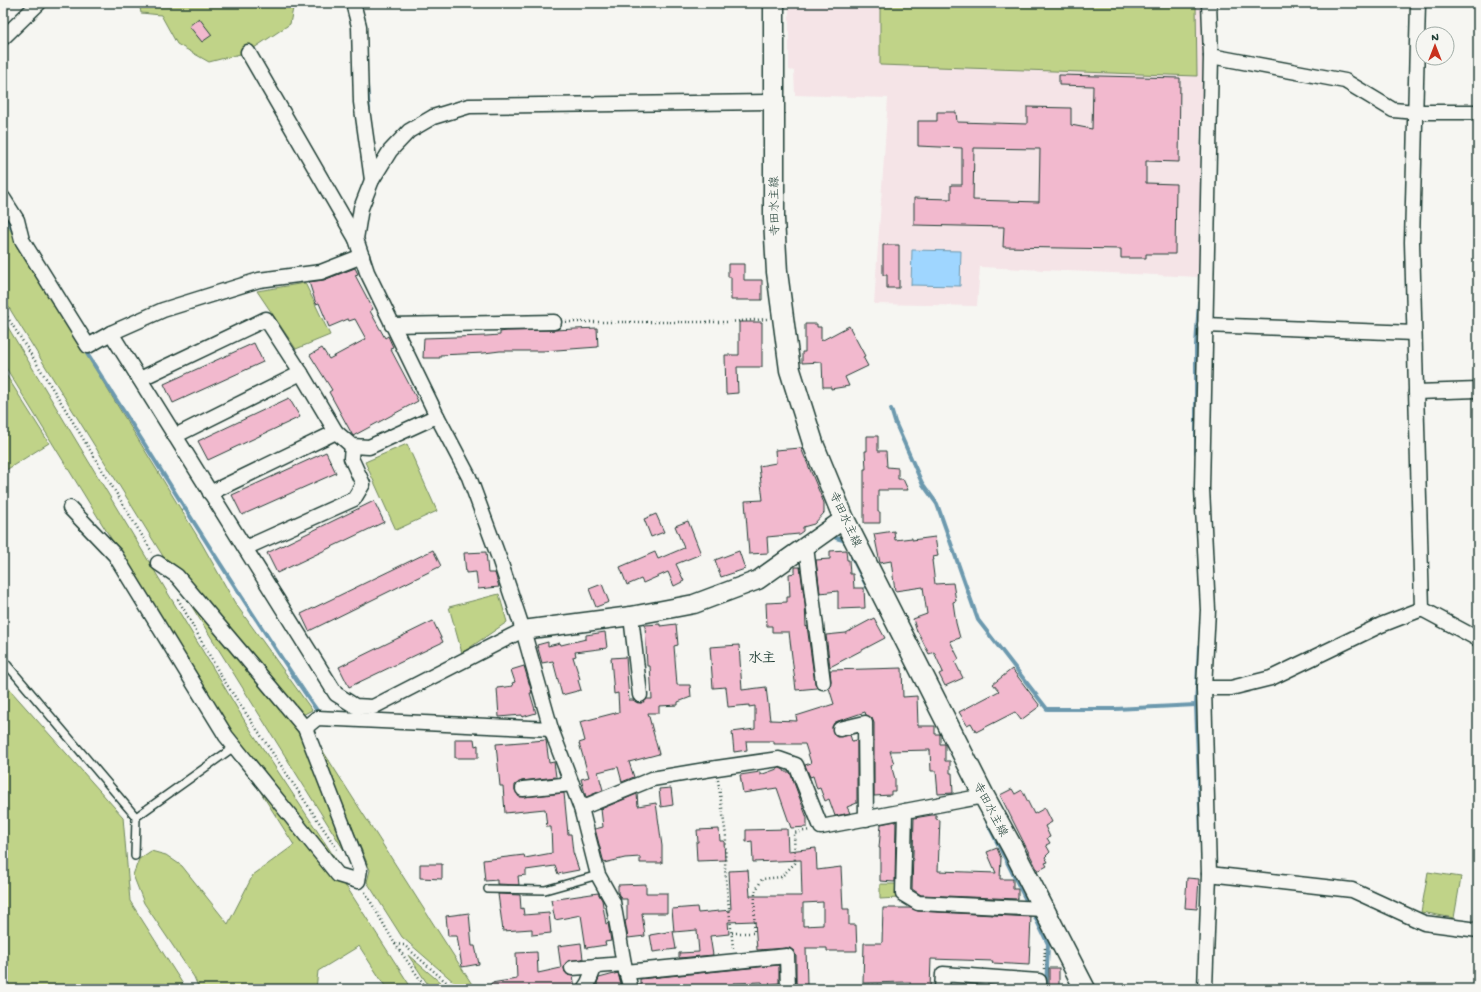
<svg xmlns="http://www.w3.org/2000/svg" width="1481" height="992" viewBox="0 0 1481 992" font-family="'Gochi Hand','Klee One',sans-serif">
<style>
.built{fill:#f5e4e7}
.green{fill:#c0d388;stroke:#70885e}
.water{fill:#9fd6ff;stroke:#6c99ae}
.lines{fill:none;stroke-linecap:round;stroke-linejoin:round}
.stream{stroke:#6c99ae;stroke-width:4}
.building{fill:#f2b9ce;stroke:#1f3d34;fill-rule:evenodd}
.service-casing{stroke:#1f3d34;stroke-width:10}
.minor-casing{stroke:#1f3d34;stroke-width:17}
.tertiary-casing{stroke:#1f3d34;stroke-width:21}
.secondary-casing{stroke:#1f3d34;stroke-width:23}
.path{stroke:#1f3d34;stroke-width:2.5;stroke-dasharray:1 3;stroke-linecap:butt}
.service{stroke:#f6f6f2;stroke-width:7}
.minor{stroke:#f6f6f2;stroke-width:14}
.tertiary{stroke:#f6f6f2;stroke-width:18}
.secondary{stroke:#f6f6f2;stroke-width:20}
.labels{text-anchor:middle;stroke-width:3.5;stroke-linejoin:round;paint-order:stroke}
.street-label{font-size:12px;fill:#1f3d34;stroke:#f6f6f2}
.quarter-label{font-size:14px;font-weight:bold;fill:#1f3d34;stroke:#f6f6f2}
</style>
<rect width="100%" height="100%" fill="#f6f6f2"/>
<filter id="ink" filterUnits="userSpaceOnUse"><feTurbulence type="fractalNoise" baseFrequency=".025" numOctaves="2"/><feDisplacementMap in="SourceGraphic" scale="8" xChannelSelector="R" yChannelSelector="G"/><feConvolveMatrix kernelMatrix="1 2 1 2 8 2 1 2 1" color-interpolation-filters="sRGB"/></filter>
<g filter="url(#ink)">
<path class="built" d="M789,3H1202L1204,102L1200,134V277L980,267L977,306L874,304L888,98L795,95L794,71L789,70Z"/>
<g class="green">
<path d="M139,3H294L290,24L248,52L209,62L177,44L161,15L141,13Z"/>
<path d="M880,3H1196L1197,76L880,65Z"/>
<path d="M3,218L202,544L235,603L312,710L299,717L166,561L3,298Z"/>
<path d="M305,283L330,335L296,349L257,291Z"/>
<path d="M3,319L246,723L337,861L232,735L3,363Z"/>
<path d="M3,370L49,443L3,472Z"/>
<path d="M407,444L437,511L396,530L365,462Z"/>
<path d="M499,594L507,622L462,653L449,607Z"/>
<path d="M189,602L301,732L352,863Z"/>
<path d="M3,682L123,817L130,901L186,989H3Z"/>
<path d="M314,737L475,989H462L402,937L367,882L370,870Z"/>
<path d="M234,750L348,889L412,989H387L359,946L318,971L316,989H199L194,977L144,903L133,875L139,859L151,851L166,855L182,866L228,924L253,875L294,845Z"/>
<path d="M1428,872L1461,877L1454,918L1421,912Z"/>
<path d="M880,884H897L898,898L880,899Z"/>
<path d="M408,955L448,989H431Z"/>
</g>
<path class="water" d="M912,250L961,251L960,286L911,285Z"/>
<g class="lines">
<g class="stream">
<path d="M367,86L369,111"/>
<path d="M6,214L14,234"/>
<path d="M84,349C162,470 236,593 318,712"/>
<path d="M891,409L895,422L922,483L937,504L978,620L1047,709H1115L1196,705"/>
<path d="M1196,453V345L1199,302"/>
<path d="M836,538L843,540L847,545"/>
<path d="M852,557L867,587"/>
<path d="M1199,646L1196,705L1201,835"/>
<path d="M987,822L1025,898"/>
<path d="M1034,915L1048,944L1046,989"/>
</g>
</g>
<g class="building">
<path d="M199,18L212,35L202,42L189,26Z"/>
<path d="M1059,75L1180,78L1179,162L1146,161V183L1176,184L1175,254H1146V258H1121V249L1003,247L1004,227L914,225V198L951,199V185H962V148L918,146V121H937V112H956L957,122L1027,124V107L1071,108V125L1092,129L1093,86L1059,85ZM974,148L1040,149L1039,202L973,200Z"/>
<path d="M883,245H899V288H887V275H883Z"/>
<path d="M728,264H744V280H762V300H731V277H728Z"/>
<path d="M355,268L358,274L355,275L373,309L370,311L385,338L388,336L393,347L390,348L418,401L353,436L329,392L332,390L310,355L322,348L329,359L366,339L355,319L349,321L348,319L329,327L319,303L316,304L309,282L324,280Z"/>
<path d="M739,322H762V367H737L738,393L726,394L725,355H739Z"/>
<path d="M805,324H817V327H821V341L849,326L865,356L863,357L868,366L845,377L849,386L831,389V387H823L822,362L802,363V352H805Z"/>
<path d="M597,328L598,347L543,351H500L484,353L440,355V358H423L424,338L486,336L500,335V332L507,331L554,330Z"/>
<path d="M254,343L263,362L173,403L164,384Z"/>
<path d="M289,398L300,417L208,460L198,441Z"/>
<path d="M867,436H878V451H886L887,467L898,468V479H903L908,490H878V512H880V523H864V469H866L865,451H867Z"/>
<path d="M801,448L824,503V513L814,524L803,527V531L799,534L767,537L768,553L749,554L745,501L763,500L759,466L776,463L775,450Z"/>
<path d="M326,452L336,473L242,515L232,495Z"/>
<path d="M374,501L384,522L277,573L267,553Z"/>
<path d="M656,514L664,532L651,537L644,519Z"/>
<path d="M688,521L701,554L676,564L684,581L674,586L668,572L643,583L641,579L627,585L620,567L655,552L658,559L684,548L675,526Z"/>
<path d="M894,531L895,540L912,538V540L935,537L938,556L933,557L934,560H932L935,584L953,583L956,601L953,602L956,623L960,638L950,641L959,659L955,662L963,678L945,686L939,674L943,672L934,652L929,654L918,632H917L913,619L927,614L923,587L895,591L891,561L880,563L874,534Z"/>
<path d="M433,550L441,566L309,631L301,614Z"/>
<path d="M846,550L847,560H849L850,574H853L854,588H864L865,608L838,609V591L820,593L816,560L830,559V551Z"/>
<path d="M739,551L745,569L721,577L715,560Z"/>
<path d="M486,552L488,573H495L499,587L478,589L476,572L466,573L464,553Z"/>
<path d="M795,567H800L805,603L806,627L807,626L815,683L817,688L796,690L789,632H772V626H767L766,603L787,602V597H790L789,574L795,573Z"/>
<path d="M602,584L609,602L596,607L589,589Z"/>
<path d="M874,618L885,638L830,667L826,635L846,633Z"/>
<path d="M433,621L443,642L349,687L339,667Z"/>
<path d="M660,624V626L676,624L678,645L674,646L677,685H690L691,697L678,702V705L659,706V713H648L659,754L629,762L634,777L622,782L618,767L598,772L603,790L586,797L581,779L589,777L579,743L585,741L580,722L619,712L618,693L614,694L611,658L626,657L629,700H633L641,703L647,699H652L650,666H647L645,625Z"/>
<path d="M605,632L607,648L575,652L576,656L573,657L580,679L578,680L581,690L562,695L553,661L542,663L537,645L548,642V646L560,643L561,645L586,639V635Z"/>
<path d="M739,645L742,690L766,687L770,720L797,721L796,716L834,704L829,688L831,681L830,670L902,668L903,697L917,696L918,726H935V734H940V744H945V761H950V773H952L953,793L938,794L936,771H931L930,750L890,751L894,764L891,765L895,779V791H891V795L874,796V723L872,718L866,715L865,712L838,721L834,723L832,727L834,735L837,737L850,735L852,741L857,740V803L847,807L850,813L835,816L829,799L825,801L820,788L817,789L813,776L810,777L805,765L811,763L805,744H774V741H746L747,750L734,752L732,732L755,729V706L749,707V705L728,707L726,687L713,688L710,647Z"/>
<path d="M524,666L532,693H530L536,713L522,717V715L499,717L497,688L513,686L512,683L515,682L511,670Z"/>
<path d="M1012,669L1040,706L1021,720L1015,712L976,732L971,723L967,725L959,712L999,691L993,684Z"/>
<path d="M455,739H474L475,746L478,745V758H455Z"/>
<path d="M546,740L549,763L554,762L556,777L522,781L515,785V790L519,797H523L564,793L568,834H571L573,852L579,870L558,874L555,866L526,870V875L518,876L519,885L497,884V880L485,881L483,860L524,855L525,858L552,853L551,827H547L545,809L505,813L503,786H500L496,744Z"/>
<path d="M780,768L784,770L785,772H790L807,818V827L791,828L777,788L743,793L740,775L760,772V775Z"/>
<path d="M671,788L673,805L661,807L659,789Z"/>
<path d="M1012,789L1015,794L1022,790L1034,814L1045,808L1052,822L1045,826L1050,837L1047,838L1050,843L1046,845L1050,852L1045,857L1048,862L1045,863L1047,866L1038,871L1000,795Z"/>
<path d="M637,794L638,806L656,803L662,846V863H640V857L625,858L604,863L595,829L603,827L601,809Z"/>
<path d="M932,815H936V819L940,820L938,871L996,873L987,852L997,848L1001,858L1000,879H1013V889H1018V899L921,895L912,889L914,818Z"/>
<path d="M896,821L895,882L880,881V848H879L881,824Z"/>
<path d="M719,829L720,841H724L725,860L697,861L696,842H698L697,830Z"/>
<path d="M787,829L788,851L816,848L817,870L841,867L843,909H849V925H856L857,951H827V948H806L807,985L796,986V956L794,951L790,948H786L757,950L755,921L728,922L729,934L710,936L713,955L679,958V953L699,952L697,930L674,932L672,909L697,907L698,913L731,910L729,871L748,870L750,896H802L801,860L753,862L752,841L746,842V830ZM823,902V925L803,926V903Z"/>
<path d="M420,864H442V879L420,878Z"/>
<path d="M1187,878L1199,879L1197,909L1185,908Z"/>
<path d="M646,884V893H667V913H642L645,936L628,938L625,921L627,920V899H621L618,893V885Z"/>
<path d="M598,893L602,900L606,924L608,923L611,941L605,942L606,945L586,948L581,915L555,920L551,900Z"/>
<path d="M498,894L520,895L521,909L523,908L524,915L549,913L551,933L532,935V929L503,931Z"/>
<path d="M883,908H911L918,911L1031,917L1029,965L992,963L993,961L931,959L930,989H910V982L863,983L864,943H882Z"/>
<path d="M469,913L472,946H475L479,964L462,967L457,936H448L446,916Z"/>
<path d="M673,931L676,949L653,952L650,935Z"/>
<path d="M581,943L583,959L568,961L565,964L564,968L565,972L568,975L573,976L575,987L565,989H491V983L517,979L516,953L537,952L538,973L561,968L558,946Z"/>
<path d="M779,965V983L763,985L762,982L733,983L734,989H640V979Z"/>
<rect x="1049" y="968" width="10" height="21"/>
<path d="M618,973L622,989H598L597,983L599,978Z"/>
</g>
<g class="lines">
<g class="service-casing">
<g id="service">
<path d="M3,660L136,817"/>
<path d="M135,856L136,817L234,747"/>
<path d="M488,889L545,890L598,875"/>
</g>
</g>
<g class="minor-casing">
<g id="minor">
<path d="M353,3L359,26L361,102L372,180"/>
<path d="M1418,3L1412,242L1422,609L1478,639"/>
<path d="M3,38L39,3"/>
<path d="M248,52L356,239"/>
<path d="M1211,56L1345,81L1393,110L1416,112H1478"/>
<path d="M3,198L17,220L22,240L88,346L111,333L163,310L259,280L321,272L362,256"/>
<path d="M392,325L554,322"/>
<path d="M1205,325L1414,333"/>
<path d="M111,333L336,694L355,706L373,707L523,630"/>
<path d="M140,379L266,319L301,373L336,432L352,446L369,447L437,416"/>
<path d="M1416,392L1478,390"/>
<path d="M175,436L301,373"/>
<path d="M210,493L336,432"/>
<path d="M70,508L115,555L226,736L338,875L358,881L360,869L305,728L177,576L158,563"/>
<path d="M806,547L823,682"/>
<path d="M245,548L354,499L363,484L351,458L352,446"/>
<path d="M631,616L640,695"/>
<path d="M1204,688H1231L1271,678L1381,625L1422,609"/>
<path d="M305,728L317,718L551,729"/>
<path d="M840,729L865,723L866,819"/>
<path d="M523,789L572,784"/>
<path d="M581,808L652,779L717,768L779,759L796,765L821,827L984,796"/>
<path d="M905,811L903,894L918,903L1044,909"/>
<path d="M1209,874L1352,890L1424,923L1478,930"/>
<path d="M572,968L624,964"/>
<path d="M626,972L787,956L788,989"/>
<path d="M584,989L588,983L595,966"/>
<path d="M631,989L624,964L613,902L598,875L581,808L551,729L523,630L499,558L469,477L437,416L367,272L356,239L361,208L372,180L390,151L409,131L433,117L469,106L774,102"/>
<path d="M942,989L943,974L1039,981V989"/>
<path d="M1205,989L1209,874L1204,688L1208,610L1202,488L1211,56L1209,3"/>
</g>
</g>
<g class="tertiary-casing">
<path id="tertiary" d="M523,630L631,616L694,604L758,580L844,519"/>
</g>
<g class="secondary-casing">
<path id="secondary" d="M774,3V219L777,272L790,370L814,446L844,519L984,796L1012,847L1085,989"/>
</g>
<g class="path">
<path d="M3,310L59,399L152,552"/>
<path d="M566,322H728L767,319"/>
<path d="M178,599L221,676L337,849"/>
<path d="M718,780L726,836L725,869L733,948"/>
<path d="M365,892L395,944L427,989"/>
<path d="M732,933H754L755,892L762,879L781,877L795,863L794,833L810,830"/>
<path d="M395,944L404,945L454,989"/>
<path d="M1044,969L1045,948"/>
<path d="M801,988L881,985"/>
</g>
<use href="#service" class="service"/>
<use href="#minor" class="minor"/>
<use href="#tertiary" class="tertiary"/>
<use href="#secondary" class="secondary"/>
</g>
</g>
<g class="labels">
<g class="street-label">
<text transform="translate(774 206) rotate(-91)" y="4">寺田水主線</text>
<text transform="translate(846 519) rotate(65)" y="4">寺田水主線</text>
<text transform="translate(991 809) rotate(62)" y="4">寺田水主線</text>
</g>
<g class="quarter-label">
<text x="762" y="662">水主</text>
</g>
</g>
<rect width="1481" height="992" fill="none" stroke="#f6f6f2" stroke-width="16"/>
<rect x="8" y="8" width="1465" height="976" fill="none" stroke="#1f3d34" stroke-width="1.5" filter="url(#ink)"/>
<g transform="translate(1435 46)"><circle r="19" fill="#f6f6f2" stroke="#a0aca6"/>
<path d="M0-3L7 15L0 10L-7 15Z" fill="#c8321e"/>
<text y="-6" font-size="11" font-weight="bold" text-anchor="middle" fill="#1f3d34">N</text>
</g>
</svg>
